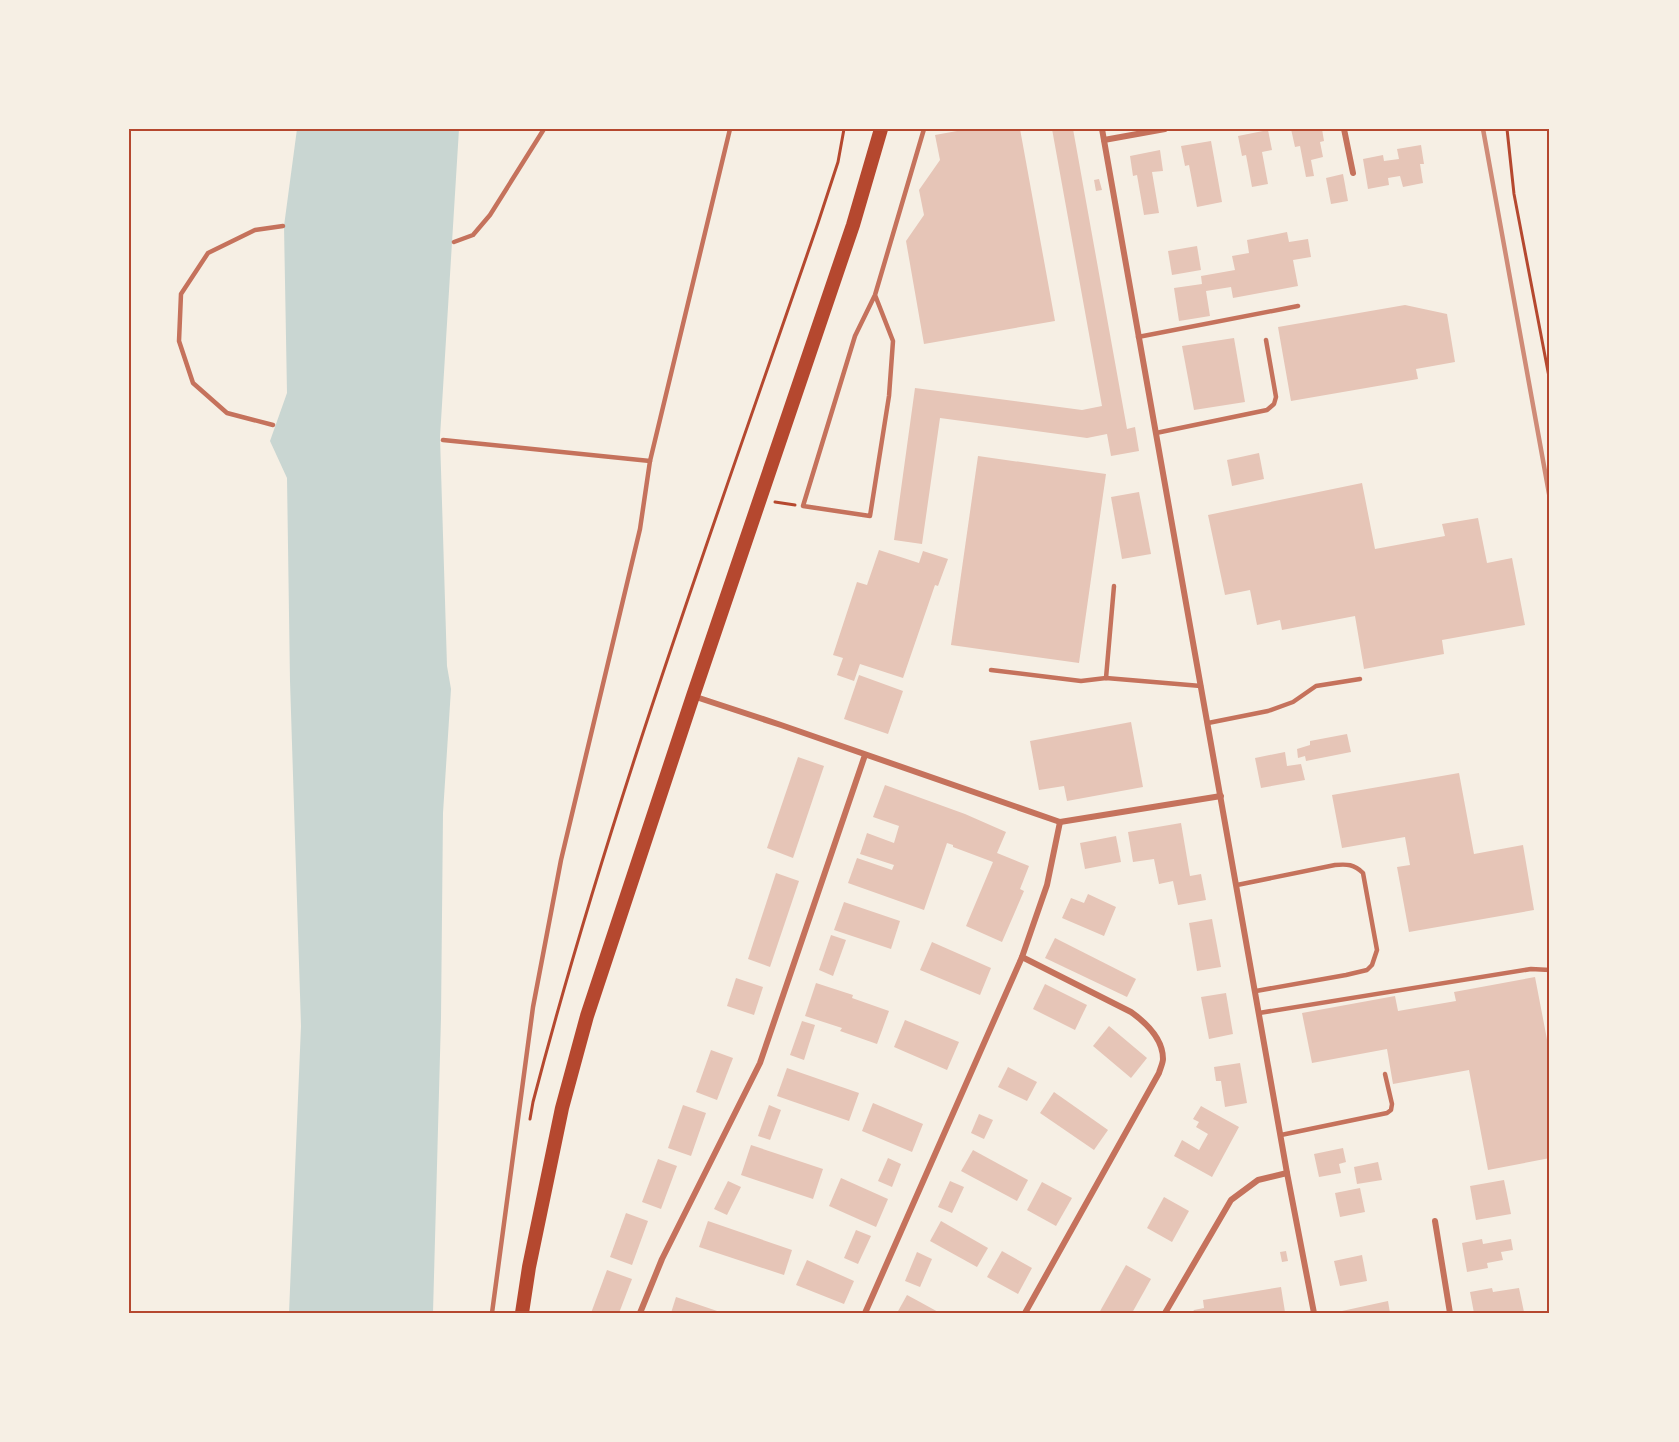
<svg xmlns="http://www.w3.org/2000/svg" width="1679" height="1442" viewBox="0 0 1679 1442" font-family="Roboto,sans-serif">
<style>
.water{fill:#c9d6d2}
.building{fill:#e6c5b7}
.lines{fill:none;stroke-linecap:round;stroke-linejoin:round}
.path{stroke:#b5482f;stroke-width:3}
.service{stroke:#c5725c;stroke-width:4.5}
.minor{stroke:#c5725c;stroke-width:6}
.primary{stroke:#b5482f;stroke-width:14}
.rail{stroke:#cf8b77;stroke-width:4.5}
.neatline{fill:none;stroke:#b5482f;stroke-width:2}
</style>
<rect width="100%" height="100%" fill="#f6efe4"/>
<path class="water" d="M297,129H459L440,437L447,666L451,689L443,813L441,1018L433,1313H289L301,1026L290,681L287,478L270,441L287,393L284,226Z"/>
<g class="building">
<path d="M968,129H1020L1055,321L924,344L906,241L924,215L919,190L940,160L935,135Z"/>
<path d="M1052,129H1073L1127,429L1135,427L1139,451L1111,456L1107,434L1087,438L940,418L922,544L894,540L915,388L1082,410L1102,406Z"/>
<path d="M1291,129H1322L1324,141L1320,142L1323,157L1311,160L1314,176L1306,177L1300,146L1295,147Z"/>
<path d="M1268,130L1272,150L1262,152L1268,184L1252,187L1246,155L1242,156L1238,136Z"/>
<path d="M1211,141L1222,202L1197,207L1189,165L1185,166L1181,146Z"/>
<path d="M1421,145L1424,164H1420L1423,183L1403,187L1400,176L1388,178L1389,185L1368,189L1363,159L1383,155L1384,161L1399,159L1397,149Z"/>
<path d="M1160,150L1163,171L1152,172L1159,213L1144,215L1137,175L1133,176L1130,156Z"/>
<path d="M1343,174L1348,201L1331,204L1326,178Z"/>
<path d="M1099,179L1102,190L1096,191L1094,180Z"/>
<path d="M1287,232L1289,242L1308,239L1311,257L1293,260L1298,286L1233,298L1231,287L1206,291L1210,316L1179,321L1174,288L1202,284L1201,276L1235,270L1232,256L1249,253L1247,240Z"/>
<path d="M1197,246L1201,270L1172,275L1168,251Z"/>
<path d="M1405,305L1447,314L1455,362L1416,369L1418,379L1291,401L1278,327Z"/>
<path d="M1234,338L1245,402L1194,410L1182,346Z"/>
<path d="M1259,453L1264,479L1232,486L1227,460Z"/>
<path d="M978,456L1106,474L1079,663L951,645Z"/>
<path d="M1362,483L1375,549L1445,536L1442,524L1478,518L1487,563L1512,558L1525,625L1442,640L1444,654L1364,669L1355,616L1282,630L1280,620L1257,625L1250,590L1225,595L1208,515Z"/>
<path d="M1139,492L1151,554L1122,559L1111,497Z"/>
<path d="M879,550L919,563L923,551L948,559L938,586L935,585L903,678L860,664L854,681L837,675L843,658L833,655L857,582L867,585Z"/>
<path d="M859,675L903,691L888,734L844,719Z"/>
<path d="M1131,722L1143,787L1067,801L1064,786L1039,790L1030,741Z"/>
<path d="M1347,734L1351,752L1306,761L1305,756L1298,758L1297,749L1310,745V741Z"/>
<path d="M1285,752L1287,766L1301,764L1305,780L1261,788L1255,758Z"/>
<path d="M798,757L824,766L793,858L767,848Z"/>
<path d="M1459,773L1474,854L1523,845L1534,910L1409,932L1397,867L1410,865L1405,837L1342,848L1332,795Z"/>
<path d="M885,785L965,814L1006,832L997,853L1029,866L1020,889L1024,891L1002,942L966,926L993,862L953,847V845L947,843L924,910L848,883L857,858L892,870L894,865L860,854L867,833L894,843L899,826L873,817Z"/>
<path d="M1181,823L1190,876L1201,874L1206,900L1178,905L1173,881L1159,884L1154,859L1133,862L1128,832Z"/>
<path d="M1116,836L1121,862L1085,869L1080,843Z"/>
<path d="M776,873L799,881L770,967L748,959Z"/>
<path d="M1088,894L1116,907L1104,936L1062,918L1071,898L1084,903Z"/>
<path d="M844,902L900,921L891,949L834,930Z"/>
<path d="M1212,919L1221,967L1197,971L1189,923Z"/>
<path d="M831,935L846,940L833,976L819,970Z"/>
<path d="M1055,938L1136,979L1127,997L1045,958Z"/>
<path d="M932,942L991,968L980,995L920,970Z"/>
<path d="M1535,977L1550,1055V1158L1488,1170L1469,1070L1393,1084L1387,1049L1312,1063L1302,1013L1395,996L1398,1011L1456,1001L1454,992Z"/>
<path d="M736,978L763,987L754,1015L727,1006Z"/>
<path d="M816,983L853,995L852,998L889,1011L877,1044L840,1031L842,1028L805,1016Z"/>
<path d="M1045,984L1087,1005L1075,1030L1033,1009Z"/>
<path d="M1226,993L1233,1034L1209,1039L1201,997Z"/>
<path d="M905,1020L959,1042L947,1070L894,1047Z"/>
<path d="M802,1021L815,1025L804,1060L790,1055Z"/>
<path d="M1109,1026L1147,1058L1131,1078L1093,1046Z"/>
<path d="M711,1050L733,1058L717,1100L696,1092Z"/>
<path d="M1240,1063L1247,1103L1225,1107L1221,1081H1216L1214,1067Z"/>
<path d="M1008,1067L1037,1082L1027,1101L998,1087Z"/>
<path d="M787,1068L859,1093L849,1121L777,1096Z"/>
<path d="M1054,1092L1108,1130L1094,1150L1040,1113Z"/>
<path d="M873,1103L923,1124L912,1152L862,1131Z"/>
<path d="M683,1105L706,1113L691,1156L668,1148Z"/>
<path d="M769,1105L781,1110L770,1140L758,1136Z"/>
<path d="M1201,1106L1239,1127L1212,1177L1174,1156L1182,1140L1199,1150L1204,1141L1208,1134L1196,1127L1199,1122L1193,1119Z"/>
<path d="M979,1114L993,1120L984,1139L971,1133Z"/>
<path d="M751,1145L823,1169L813,1199L741,1175Z"/>
<path d="M1343,1148L1346,1162L1339,1164L1341,1173L1319,1177L1314,1154Z"/>
<path d="M973,1150L1028,1180L1017,1201L961,1171Z"/>
<path d="M888,1158L901,1164L892,1187L878,1181Z"/>
<path d="M658,1159L677,1166L661,1209L642,1202Z"/>
<path d="M1378,1162L1382,1180L1357,1184L1354,1167Z"/>
<path d="M841,1178L888,1199L876,1227L829,1206Z"/>
<path d="M1504,1180L1511,1214L1476,1220L1470,1186Z"/>
<path d="M728,1181L741,1187L727,1215L714,1209Z"/>
<path d="M950,1181L964,1187L952,1213L938,1207Z"/>
<path d="M1042,1182L1072,1198L1056,1226L1027,1210Z"/>
<path d="M1360,1188L1365,1212L1340,1217L1335,1193Z"/>
<path d="M1164,1197L1189,1211L1172,1242L1147,1228Z"/>
<path d="M626,1213L648,1221L632,1265L610,1257Z"/>
<path d="M708,1221L792,1250L784,1275L699,1247Z"/>
<path d="M941,1221L988,1248L977,1267L930,1241Z"/>
<path d="M856,1230L871,1236L858,1264L844,1258Z"/>
<path d="M1482,1239L1483,1244L1511,1239L1513,1250L1501,1252L1503,1260L1487,1263L1488,1268L1467,1272L1462,1243Z"/>
<path d="M1002,1251L1032,1268L1018,1294L987,1277Z"/>
<path d="M1286,1251L1288,1261L1282,1262L1280,1252Z"/>
<path d="M917,1252L932,1259L920,1287L905,1281Z"/>
<path d="M1362,1255L1367,1281L1340,1286L1334,1261Z"/>
<path d="M807,1260L854,1281L844,1304L796,1285Z"/>
<path d="M1126,1265L1151,1279L1132,1313H1099Z"/>
<path d="M607,1270L632,1279L619,1313H591Z"/>
<path d="M1281,1287L1285,1312L1192,1313L1194,1310L1204,1308L1203,1300Z"/>
<path d="M1492,1288L1493,1292L1519,1288L1524,1312L1474,1313L1470,1292Z"/>
<path d="M907,1295L920,1302L940,1313H897Z"/>
<path d="M676,1297L723,1313H671Z"/>
<path d="M1388,1301L1390,1313H1343L1342,1311Z"/>
</g>
<g class="lines">
<g class="path">
<path d="M1507,129L1514,194L1550,382"/>
<path d="M775,502L795,505"/>
<path d="M530,1119L533,1102C611,804 718,514 818,223L838,162L844,129"/>
</g>
<g class="service">
<path d="M454,242L473,235L490,215L544,129"/>
<path d="M875,295L893,341L889,396L870,516L803,506L855,336L875,295L924,129"/>
<path d="M1138,337L1298,306"/>
<path d="M273,425L227,413L193,383L179,341L181,294L208,253L255,230L283,226"/>
<path d="M1156,433L1267,410L1274,404L1276,397L1266,340"/>
<path d="M443,440L650,461"/>
<path d="M991,670L1081,681L1106,678L1201,686"/>
<path d="M1106,678L1114,586"/>
<path d="M1208,723L1268,711L1293,702L1316,686L1360,679"/>
<path d="M1237,885L1335,865C1347,864 1354,864 1363,873L1377,950L1372,965L1367,970L1346,975L1256,991"/>
<path d="M1259,1013L1531,969L1550,970"/>
<path d="M1281,1135L1387,1113L1391,1110L1392,1104L1385,1074"/>
<path d="M492,1313L533,1007L561,860L640,529L650,461L730,129"/>
</g>
<g class="minor">
<path d="M1102,129L1287,1173L1314,1313"/>
<path d="M1344,129L1353,173"/>
<path d="M1104,140L1165,129"/>
<path d="M693,696L781,725L1060,822L1221,796"/>
<path d="M1022,957L1131,1012C1145,1022 1163,1039 1163,1059C1163,1063 1160,1069 1159,1073L1025,1313"/>
<path d="M1435,1221L1450,1313"/>
<path d="M640,1313L662,1259L760,1063L865,755"/>
<path d="M865,1313L1022,957L1047,885L1060,822"/>
<path d="M1165,1313L1231,1200L1258,1180L1287,1173"/>
</g>
<path class="primary" d="M522,1313L529,1267L562,1108L587,1016L693,696L853,225L881,129"/>
<path class="rail" d="M1483,129L1550,499"/>
</g>
<rect width="1679" height="1442" fill="none" stroke="#f6efe4" stroke-width="261"/>
<rect x="130" y="130" width="1418" height="1182" class="neatline"/>
</svg>
